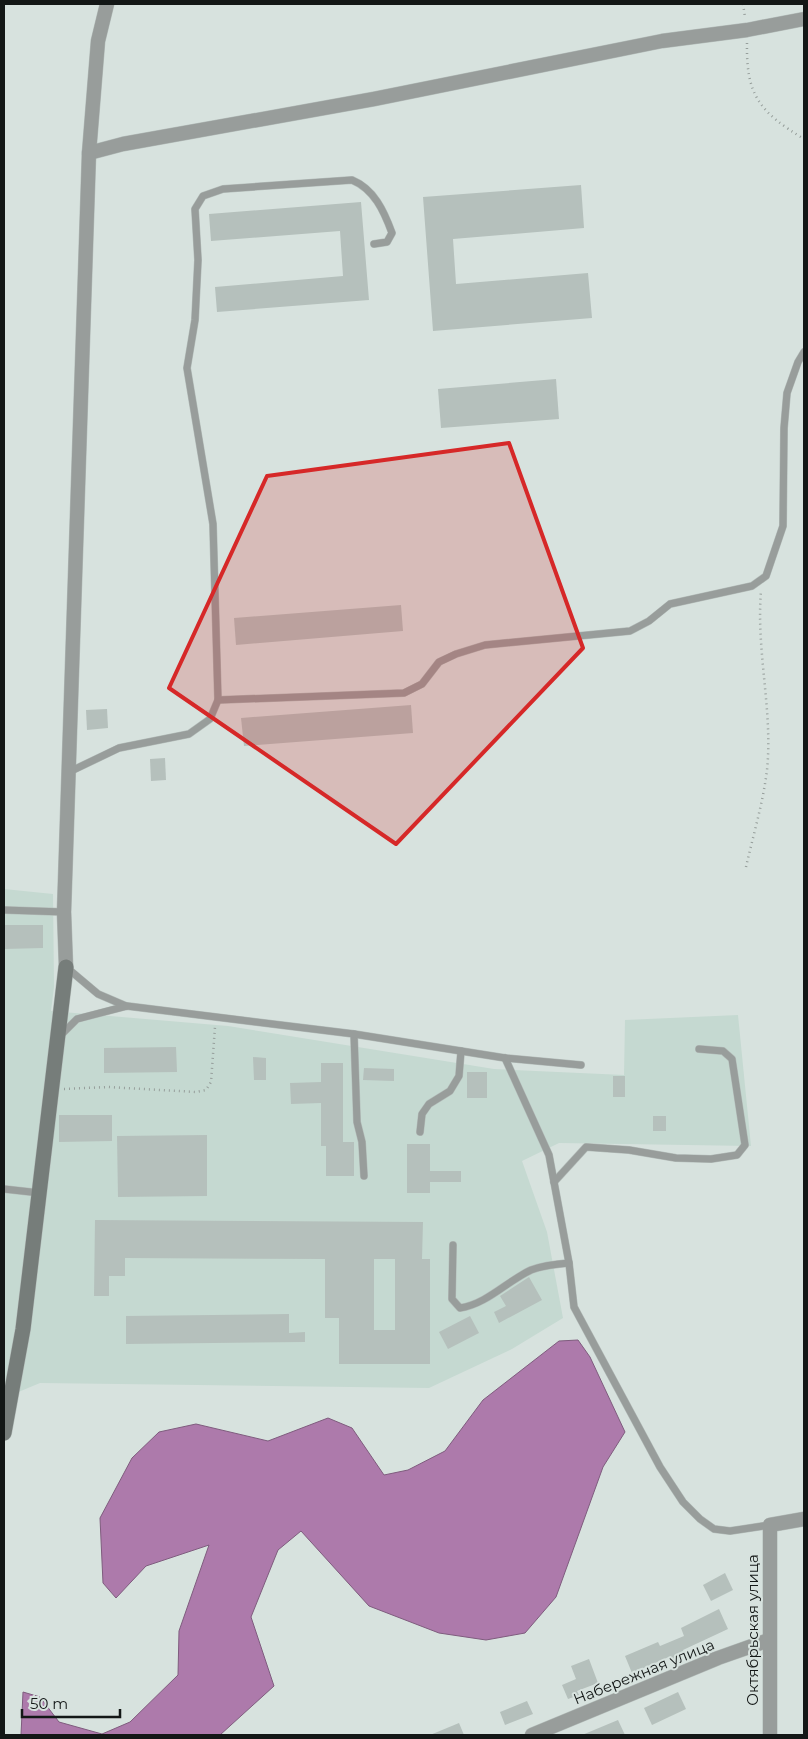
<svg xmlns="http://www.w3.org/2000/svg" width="808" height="1739" viewBox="0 0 808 1739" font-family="Montserrat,sans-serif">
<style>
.built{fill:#c5d9d1}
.water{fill:#ad7aab;stroke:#7f5c7e}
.building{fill:#b5c0bc;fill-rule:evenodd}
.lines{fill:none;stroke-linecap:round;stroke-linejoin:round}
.lane-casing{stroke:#b4bdba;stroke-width:8}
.street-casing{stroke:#b4bdba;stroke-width:15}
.secondary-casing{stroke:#b4bdba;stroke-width:16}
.path{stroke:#969e9b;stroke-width:2.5;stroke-dasharray:1 4;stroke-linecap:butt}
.lane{stroke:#989d9b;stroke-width:7}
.street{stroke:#989d9b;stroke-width:14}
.secondary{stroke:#767d7a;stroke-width:15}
.marked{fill:#d62828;fill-opacity:0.2;stroke:#d62828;stroke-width:4;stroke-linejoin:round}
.labels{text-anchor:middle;stroke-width:4;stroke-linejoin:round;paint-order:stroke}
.street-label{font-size:15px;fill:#131716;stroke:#d7e2de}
</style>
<rect width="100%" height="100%" fill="#d7e2de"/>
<path class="built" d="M4,889L53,894L54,987L51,1011L228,1026L494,1069L624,1075L625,1020L738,1015L751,1146L559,1143L522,1161L547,1232L563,1318L512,1349L429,1388L40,1383L4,1398Z"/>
<path class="water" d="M578,1340L590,1357L625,1432L603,1467L556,1597L525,1633L486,1640L439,1633L369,1606L301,1531L278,1550L251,1617L274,1686L220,1735H21L23,1692L40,1697L59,1722L102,1734L130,1722L178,1675L179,1631L209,1545L146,1566L116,1598L103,1583L100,1518L132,1458L159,1432L196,1424L268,1441L328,1418L352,1428L384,1475L408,1470L445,1451L483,1400L559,1341Z"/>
<g class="building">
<path d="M581,185L584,228L453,239L456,284L588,273L592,318L433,331L423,197Z"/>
<path d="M361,202L369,300L217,312L215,287L343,276L340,231L211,241L209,214Z"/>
<path d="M556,379L559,419L441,428L438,389Z"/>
<path d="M401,605L403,631L236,645L234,618Z"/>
<path d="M411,705L413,733L244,746L241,718Z"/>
<path d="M107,709L108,728L87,730L86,710Z"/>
<path d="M165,758L166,780L151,781L150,759Z"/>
<path d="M4,925H43V948L4,949Z"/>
<path d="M176,1047L177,1072L104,1073V1048Z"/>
<path d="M253,1057L266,1058V1080H254Z"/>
<path d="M321,1063H343V1142H354V1176H326V1146H321V1103L291,1104L290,1083L321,1082Z"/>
<path d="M364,1068L394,1069V1081L363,1080Z"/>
<rect x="467" y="1072" width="20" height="26"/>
<rect x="613" y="1076" width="12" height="21"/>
<path d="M59,1115H112V1141L59,1142Z"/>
<rect x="653" y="1116" width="13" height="15"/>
<path d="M207,1135V1196L118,1197L117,1136Z"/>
<path d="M407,1144H430V1171H461V1182H430V1193H407Z"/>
<path d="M95,1220L423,1222L422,1259H430V1364H339V1318H325V1259L125,1258V1276H109V1296H94ZM374,1259H395V1330H374Z"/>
<path d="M529,1277L542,1300L499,1323L494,1312L506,1306L500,1296Z"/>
<path d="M289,1314V1333L305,1332V1342L126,1344V1316Z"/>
<path d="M470,1316L479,1333L448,1349L439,1332Z"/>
<path d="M725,1573L733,1590L711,1601L703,1585Z"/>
<path d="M719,1609L728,1629L683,1650L685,1655L672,1660L671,1656L632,1673L625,1656L658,1642L660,1646L684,1636L681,1628Z"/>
<path d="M589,1659L598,1683L577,1691L579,1695L568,1699L562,1685L576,1679L571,1666Z"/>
<path d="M678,1692L686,1709L652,1725L644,1708Z"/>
<path d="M527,1701L533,1714L505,1725L500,1712Z"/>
<path d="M618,1720L625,1735H582Z"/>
<path d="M459,1723L464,1735H430Z"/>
</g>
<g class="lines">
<g class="lane-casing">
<g id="lane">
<path d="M218,700L404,693L422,684L439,662L456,654L485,645L630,631L649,621L670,604L752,586L766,576L783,526L784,428L787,393L798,362L804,352"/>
<path d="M69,772L119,748L189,734L210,719L218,700L213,524L187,368L195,320L198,260L195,209L203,196L223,189L352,180C374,189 384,211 392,233L387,242L374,244"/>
<path d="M4,910L64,912"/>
<path d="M66,967L98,994L126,1006"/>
<path d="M354,1034L357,1122L362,1142L364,1176"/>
<path d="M61,1035L77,1019L127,1006L354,1034L505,1058L581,1065"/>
<path d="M505,1058L549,1155L569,1263L574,1307L660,1467L683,1502L700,1519L714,1529L730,1531L770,1525"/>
<path d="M420,1132L422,1114L429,1104L450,1091L459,1076L461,1051"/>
<path d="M554,1182L586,1147L629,1150L676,1158L711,1159L737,1155L745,1145L732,1059L723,1051L699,1049"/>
<path d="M4,1189L40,1193"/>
<path d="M453,1245L452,1299L460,1308C487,1304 507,1281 531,1270C544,1265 556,1264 569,1263"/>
</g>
</g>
<g class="street-casing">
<g id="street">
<path d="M89,153L123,144L374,99L662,41L747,30L804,19"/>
<path d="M66,967L64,912L89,153L98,41L107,4"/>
<path d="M532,1735L718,1658L769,1640"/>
<path d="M770,1735V1525L804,1519"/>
</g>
</g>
<g class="secondary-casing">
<path id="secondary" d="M4,1433L23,1329L66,967"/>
</g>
<g class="path">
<path d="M743,4L745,17"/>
<path d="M747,43C746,96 760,112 804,139"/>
<path d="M746,867C753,836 763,803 767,770C773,711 756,651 761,591"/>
<path d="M64,1089L108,1087L196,1092L206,1090L211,1082L215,1027"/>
</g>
<use href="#lane" class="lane"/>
<use href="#street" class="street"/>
<use href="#secondary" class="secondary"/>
</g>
<path class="marked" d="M509,443L583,648L396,844L169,688L267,476Z"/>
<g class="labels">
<g class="street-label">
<text transform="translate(753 1630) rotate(-90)" y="5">Октябрьская улица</text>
<text transform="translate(644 1672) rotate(-22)" y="5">Набережная улица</text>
</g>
</g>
<rect width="808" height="1739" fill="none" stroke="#131716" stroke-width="10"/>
<path d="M22 1709v8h98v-8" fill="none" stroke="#131716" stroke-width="2.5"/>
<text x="30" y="1709" font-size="15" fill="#131716" stroke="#d7e2de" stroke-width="4" paint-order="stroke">50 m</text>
</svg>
